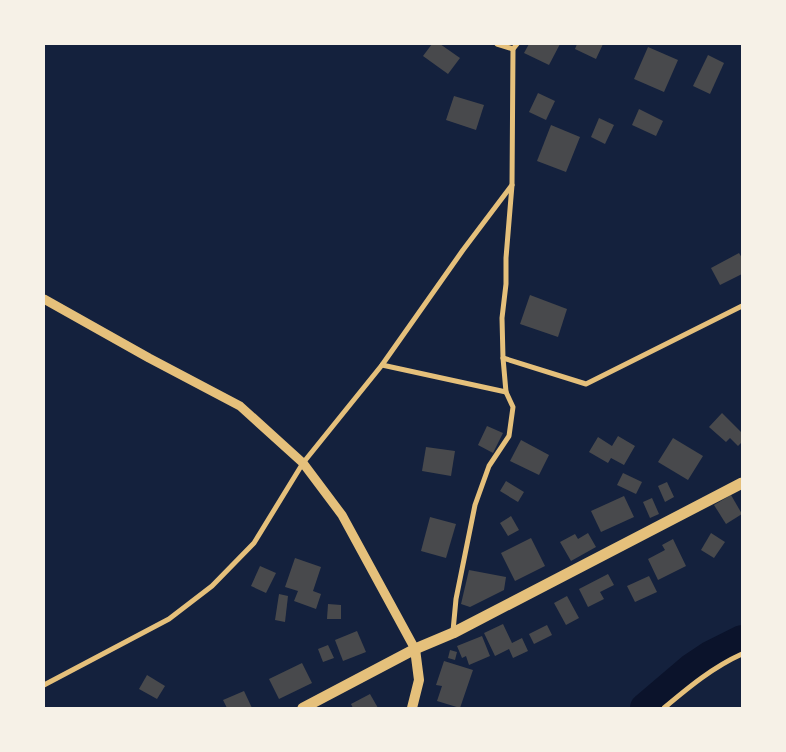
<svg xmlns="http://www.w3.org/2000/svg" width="786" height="752" viewBox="0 0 786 752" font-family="Mulish,sans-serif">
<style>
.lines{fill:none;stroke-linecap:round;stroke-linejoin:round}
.river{stroke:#0b132b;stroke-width:30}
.building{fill:#48494c}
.minor{stroke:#e5c07b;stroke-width:5}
.tertiary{stroke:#e5c07b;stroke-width:9}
.secondary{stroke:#e5c07b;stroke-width:10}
.primary{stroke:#e5c07b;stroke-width:11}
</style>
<rect width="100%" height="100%" fill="#14213d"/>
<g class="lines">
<path class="river" d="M645,708L692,668L710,656L742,640"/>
</g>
<g class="building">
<path d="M432,44H440L460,58L448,74L423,56Z"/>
<path d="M529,44H560L549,65L524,53Z"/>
<path d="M577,44H603L596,59L575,49Z"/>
<path d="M648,47L678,60L664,92L634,79Z"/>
<path d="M708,55L724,63L710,94L693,86Z"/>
<path d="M538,93L555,101L546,120L529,112Z"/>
<path d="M454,96L484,105L476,130L446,120Z"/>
<path d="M639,109L663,121L656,136L632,125Z"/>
<path d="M599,118L614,125L605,144L591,137Z"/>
<path d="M551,125L580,137L566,172L537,161Z"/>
<path d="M739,253L742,258V274L720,285L711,268Z"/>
<path d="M530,295L567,309L558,337L520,324Z"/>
<path d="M722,413L742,433V442L738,446L730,438L726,442L709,427Z"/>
<path d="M487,426L503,433L493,453L478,445Z"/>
<path d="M618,436L635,446L624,465L611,458L608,463L589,452L598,437L612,446Z"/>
<path d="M673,438L703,456L688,480L658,462Z"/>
<path d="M521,440L549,455L539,475L510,461Z"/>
<path d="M426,447L455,451L451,476L422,471Z"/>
<path d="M623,473L642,482L636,494L617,485Z"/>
<path d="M506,481L524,492L518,502L500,491Z"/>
<path d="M667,482L674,497L665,502L658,486Z"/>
<path d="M731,495L742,514L726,524L714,505Z"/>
<path d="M624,496L634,517L601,532L591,511Z"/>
<path d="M652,498L659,514L650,518L643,502Z"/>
<path d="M511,516L519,530L508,536L500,523Z"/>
<path d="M430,517L456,524L446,558L421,551Z"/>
<path d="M588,533L596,547L571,561L560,542L575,534L578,539Z"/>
<path d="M711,533L725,542L714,558L701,550Z"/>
<path d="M531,538L545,566L515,581L501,553Z"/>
<path d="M673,539L686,566L658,580L648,559L665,550L662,545Z"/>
<path d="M295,558L321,567L313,591L321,594L316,609L294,601L298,591L285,587Z"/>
<path d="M260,566L276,573L266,593L251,586Z"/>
<path d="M469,570L506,577L504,590L470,607L461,604Z"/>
<path d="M608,574L614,585L600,592L604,599L588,607L579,589Z"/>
<path d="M649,576L657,592L635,602L627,586Z"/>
<path d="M279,594L288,596L285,622L275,620Z"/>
<path d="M567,596L579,618L566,625L554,603Z"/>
<path d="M328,604L341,605V619H327Z"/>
<path d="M503,624L512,643L522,638L528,651L513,658L509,649L495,656L484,633Z"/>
<path d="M547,625L552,635L534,644L529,634Z"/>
<path d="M357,631L366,652L343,661L335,640Z"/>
<path d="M482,636L490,656L469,665L466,656L462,658L457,646Z"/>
<path d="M328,645L334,658L323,662L318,649Z"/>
<path d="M450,650L457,652L455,660L448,658Z"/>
<path d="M444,661L473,670L460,708L437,701L442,686L436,685Z"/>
<path d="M302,663L312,683L279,699L269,679Z"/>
<path d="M147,675L165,686L157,699L139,689Z"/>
<path d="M244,691L252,708H227L223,700Z"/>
<path d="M370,694L378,708H353L351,704Z"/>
</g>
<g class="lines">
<g class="minor">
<path d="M497,44L513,49"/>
<path d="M503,358L586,384L742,306"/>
<path d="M382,365L506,392"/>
<path d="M453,631L456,599L475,505L489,466L509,436L513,407L506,392L503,358L502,318L506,284V258L512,185L513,49L517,44"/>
<path d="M44,685L169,619L212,586L254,543L303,463L382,365L463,250L512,185"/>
<path d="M664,708C689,687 713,667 742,654"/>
</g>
<path class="tertiary" d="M44,299L149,358L240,406L303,463L342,515L415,649"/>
<path class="secondary" d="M412,708L419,680L415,649"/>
<path class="primary" d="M303,708L415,649L453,633L742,483"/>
</g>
<rect width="786" height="752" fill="none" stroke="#f6f1e7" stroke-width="90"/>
</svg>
